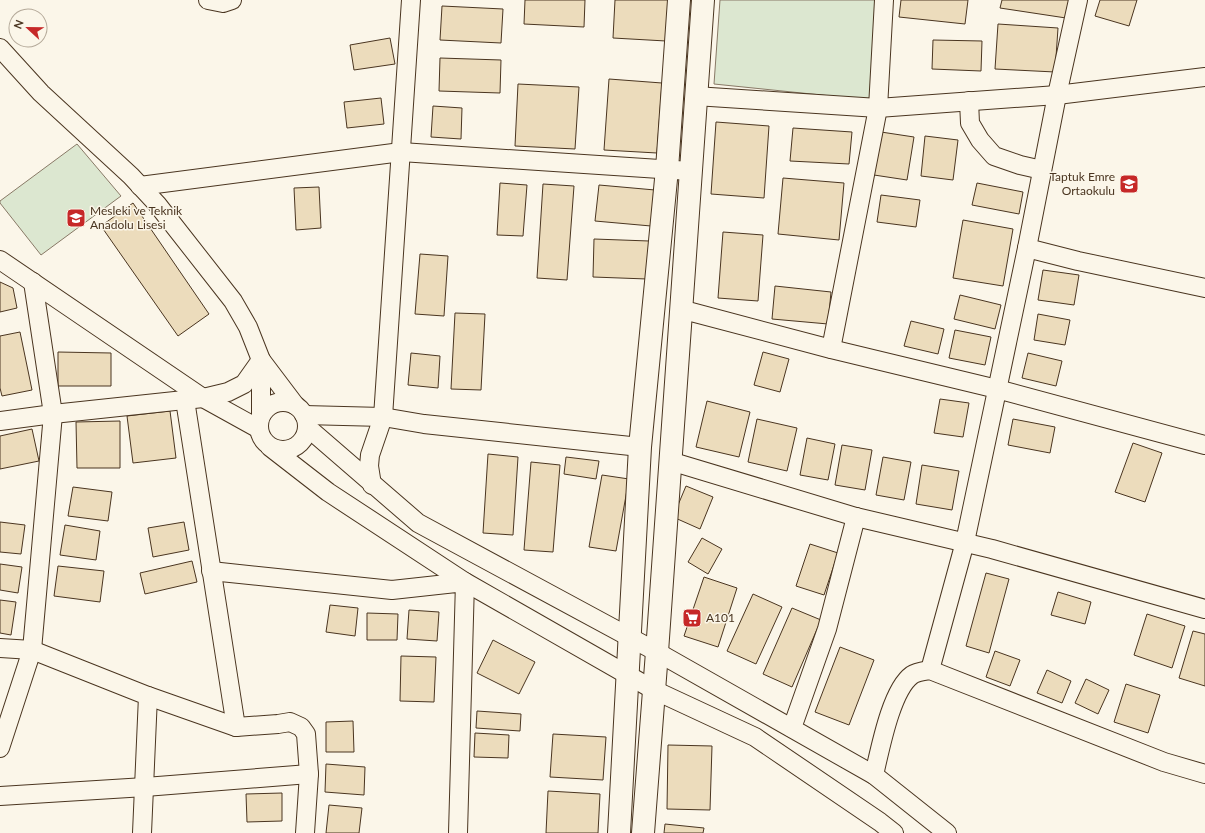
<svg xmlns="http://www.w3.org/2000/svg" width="1205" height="833" viewBox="0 0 1205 833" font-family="Lato,sans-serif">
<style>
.green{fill:#dce7d0;stroke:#887966}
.building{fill:#ecdcbc;stroke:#4a3520}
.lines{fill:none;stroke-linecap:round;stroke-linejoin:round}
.minor-casing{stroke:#4a3520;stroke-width:20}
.major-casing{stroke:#4a3520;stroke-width:24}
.minor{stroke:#fbf6e9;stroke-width:18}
.major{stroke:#fbf6e9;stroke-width:22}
.labels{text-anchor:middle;stroke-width:3;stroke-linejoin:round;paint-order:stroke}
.poi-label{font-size:12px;fill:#4a3520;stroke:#fbf6e9;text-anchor:start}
</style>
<rect width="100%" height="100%" fill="#fbf6e9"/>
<g class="green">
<path d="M720,0H877L870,100L714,84Z"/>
<path d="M77,144L121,196L41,255L0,203V201Z"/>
</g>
<g class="building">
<path d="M525,0H585L584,27L524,24Z"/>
<path d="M615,0H668L666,41L613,38Z"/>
<path d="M901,0H968L965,24L899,17Z"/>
<path d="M1002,0H1069L1066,18L1000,8Z"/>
<path d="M1100,0H1137L1129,26L1095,16Z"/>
<path d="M442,6L503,9L501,43L440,40Z"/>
<path d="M998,24L1058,28L1055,72L995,69Z"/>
<path d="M390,38L395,64L354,70L350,45Z"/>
<path d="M933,40L982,41L981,71L932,69Z"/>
<path d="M440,58L501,60L500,93L439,91Z"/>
<path d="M609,79L662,83L657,153L604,150Z"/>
<path d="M518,84L579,87L575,149L515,146Z"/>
<path d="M381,98L384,124L347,128L344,102Z"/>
<path d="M433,106L462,108L461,139L431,137Z"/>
<path d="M716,122L769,126L764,198L711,194Z"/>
<path d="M793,128L852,132L849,164L790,161Z"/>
<path d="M881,132L914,137L907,180L874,175Z"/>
<path d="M925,136L958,140L953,180L921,176Z"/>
<path d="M783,178L844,183L839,240L778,234Z"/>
<path d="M500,183L527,185L523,236L497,235Z"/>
<path d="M977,183L1023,192L1019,214L972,205Z"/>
<path d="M543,184L574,186L567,280L537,278Z"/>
<path d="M599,185L655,190L651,226L595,221Z"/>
<path d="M319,187L321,228L296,230L294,188Z"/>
<path d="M881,195L920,200L916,227L877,222Z"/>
<path d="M133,203L209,314L178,336L101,226Z"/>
<path d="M963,220L1013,229L1003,286L953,278Z"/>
<path d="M723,232L763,235L758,301L718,298Z"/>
<path d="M594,239L649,241L647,279L593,277Z"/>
<path d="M420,254L448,256L444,316L415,314Z"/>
<path d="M1043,270L1079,275L1074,305L1038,300Z"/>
<path d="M0,282L13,288L17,308L0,312Z"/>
<path d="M775,286L831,292L828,324L772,319Z"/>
<path d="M960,295L1001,305L995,329L954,319Z"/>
<path d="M455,313L485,314L481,390L451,389Z"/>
<path d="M1038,314L1070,320L1065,345L1034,340Z"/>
<path d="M911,321L944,329L938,354L904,346Z"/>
<path d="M955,330L991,337L985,365L949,358Z"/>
<path d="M20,332L32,390L2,396L0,388V336Z"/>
<path d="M58,352L111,353V386H58Z"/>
<path d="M763,352L789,359L780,392L754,385Z"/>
<path d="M411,353L440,356L438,388L408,385Z"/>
<path d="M1028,353L1062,361L1056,386L1022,378Z"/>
<path d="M940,399L969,403L963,437L934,433Z"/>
<path d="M707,401L750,412L739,457L696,447Z"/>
<path d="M170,411L176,458L133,463L127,416Z"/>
<path d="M757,419L797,428L787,471L748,462Z"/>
<path d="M1013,419L1055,427L1050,453L1008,445Z"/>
<path d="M120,421V468H77L76,422Z"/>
<path d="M32,429L39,461L0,469V436Z"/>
<path d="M807,438L835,444L828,480L800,475Z"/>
<path d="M1133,443L1162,453L1145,502L1115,492Z"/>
<path d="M842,445L872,450L865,490L835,485Z"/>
<path d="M488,454L518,457L513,535L483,533Z"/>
<path d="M566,457L599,461L596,479L564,474Z"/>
<path d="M883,457L911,462L904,500L876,495Z"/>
<path d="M531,462L560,465L553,552L524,550Z"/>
<path d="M922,465L959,471L952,510L916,504Z"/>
<path d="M602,475L629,479L616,551L589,547Z"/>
<path d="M686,486L713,497L700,529L673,517Z"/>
<path d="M73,487L112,492L108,521L68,516Z"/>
<path d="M0,522L25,525L21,554L0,552Z"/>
<path d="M184,522L189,550L153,557L148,528Z"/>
<path d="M65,525L100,531L96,560L60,555Z"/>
<path d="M702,538L722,549L708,574L688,562Z"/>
<path d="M810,544L838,553L824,595L796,586Z"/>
<path d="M192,561L197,582L145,594L140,573Z"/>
<path d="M0,564L22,567L18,593L0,590Z"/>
<path d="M58,566L104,571L100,602L54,596Z"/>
<path d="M986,573L1009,579L989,653L966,646Z"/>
<path d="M704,577L737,588L718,647L684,636Z"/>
<path d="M1058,592L1091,602L1085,624L1051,615Z"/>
<path d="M753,594L782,607L756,664L727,651Z"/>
<path d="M0,600L16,602L11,635L0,633Z"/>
<path d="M330,605L358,608L355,636L326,632Z"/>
<path d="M792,608L821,620L792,687L763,674Z"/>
<path d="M409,610L439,612L437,641L407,639Z"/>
<path d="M367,613L398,614L397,640H367Z"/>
<path d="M1147,614L1185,626L1172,668L1134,655Z"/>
<path d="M1193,631L1205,634V686L1179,678Z"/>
<path d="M493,640L535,662L519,694L477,673Z"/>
<path d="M840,647L874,660L849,725L815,712Z"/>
<path d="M995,651L1020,660L1010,686L986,677Z"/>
<path d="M401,656L436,657L434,702L400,701Z"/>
<path d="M1047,670L1071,681L1062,703L1037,693Z"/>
<path d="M1086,679L1109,690L1098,714L1075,703Z"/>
<path d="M1126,684L1160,695L1148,733L1114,722Z"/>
<path d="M477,711L521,714L520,731L476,728Z"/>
<path d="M353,721L354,752H326V722Z"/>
<path d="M475,733L509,735L508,758L474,757Z"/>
<path d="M553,734L606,737L603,780L550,777Z"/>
<path d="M668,745L712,746L710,810L667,809Z"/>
<path d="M326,764L365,767L364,795L325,792Z"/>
<path d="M548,791L600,794L598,833H546Z"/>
<path d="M282,793V821L247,822L246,794Z"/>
<path d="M329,805L362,808L359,833H326Z"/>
<path d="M665,824L704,828L703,833H664Z"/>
</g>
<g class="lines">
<g class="minor-casing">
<g id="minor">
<path d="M208,0L223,3L232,0"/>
<path d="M0,48L41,93L131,176L157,204L233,301L248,327L261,360L295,405"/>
<path d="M695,96L878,108L1057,95L1205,77"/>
<path d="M969,101L970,123L980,140L994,156L1020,165L1042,170"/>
<path d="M140,186L401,152L690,171"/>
<path d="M1027,248L1078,261L1205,288"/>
<path d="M0,260L203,398L259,429"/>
<path d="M680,309L831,349L997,389L1205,445"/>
<path d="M831,349L878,108L884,0"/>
<path d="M261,360V415"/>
<path d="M185,400L236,727"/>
<circle cx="283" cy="426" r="24"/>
<path d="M304,415L383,417L424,424L640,447"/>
<path d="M0,421L53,414L203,398L228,392L244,384L261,360"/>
<path d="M307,427L418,523L657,652L874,775L947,833"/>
<path d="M270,447L328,492L465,582L654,690L755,737L880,822L894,833"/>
<path d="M670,461L856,517L992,549L1205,609"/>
<path d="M372,485L369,466L370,455L383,417L411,0"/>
<path d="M211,571L392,590L465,582L458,833"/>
<path d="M0,648L32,650L148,696L142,833"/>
<path d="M930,670L965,542L1027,248L1057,95L1078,0"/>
<path d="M148,696L236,727L278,724L290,722L301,727L306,734L309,774L305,833"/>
<path d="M792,728L827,629L856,517"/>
<path d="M0,748L32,650L53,414L33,282"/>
<path d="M874,775C880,750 891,690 912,675C916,672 924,671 930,670L1164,762L1205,774"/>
<path d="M0,796L145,787L309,774"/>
</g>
</g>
<g class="major-casing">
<g id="major">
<path d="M619,833L640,447L667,169L679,0"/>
<path d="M643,833L657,652L703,0"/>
</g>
</g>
<use href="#minor" class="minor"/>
<use href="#major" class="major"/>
</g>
<defs>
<g id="school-square" transform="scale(1)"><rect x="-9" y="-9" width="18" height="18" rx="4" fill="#c62828" stroke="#fbf6e9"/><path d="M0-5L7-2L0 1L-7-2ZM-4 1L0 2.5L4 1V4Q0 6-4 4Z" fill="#fff"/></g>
<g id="university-square" transform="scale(1)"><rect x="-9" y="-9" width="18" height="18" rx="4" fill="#c62828" stroke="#fbf6e9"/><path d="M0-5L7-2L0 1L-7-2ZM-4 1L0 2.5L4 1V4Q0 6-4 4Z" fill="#fff"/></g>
<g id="supermarket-square" transform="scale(1)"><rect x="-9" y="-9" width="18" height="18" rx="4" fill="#c62828" stroke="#fbf6e9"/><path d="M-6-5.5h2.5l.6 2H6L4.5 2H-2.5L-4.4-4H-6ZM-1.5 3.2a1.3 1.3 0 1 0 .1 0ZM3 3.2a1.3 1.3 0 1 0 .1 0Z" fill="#fff"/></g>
</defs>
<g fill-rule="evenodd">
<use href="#school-square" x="1129" y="184"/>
<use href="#university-square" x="76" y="218"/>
<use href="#supermarket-square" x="692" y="618"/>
</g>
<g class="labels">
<g class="poi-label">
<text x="1115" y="181" text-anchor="end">Taptuk Emre<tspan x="1115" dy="14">Ortaokulu</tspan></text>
<text x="90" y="215">Mesleki ve Teknik<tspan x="90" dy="14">Anadolu Lisesi</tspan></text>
<text x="706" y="622">A101</text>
</g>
</g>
<g transform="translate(28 28) rotate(292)"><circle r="19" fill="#fbf6e9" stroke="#b4a999"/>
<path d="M0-3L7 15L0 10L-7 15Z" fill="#c62828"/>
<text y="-6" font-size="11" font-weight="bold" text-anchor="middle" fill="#4a3520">N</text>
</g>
</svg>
